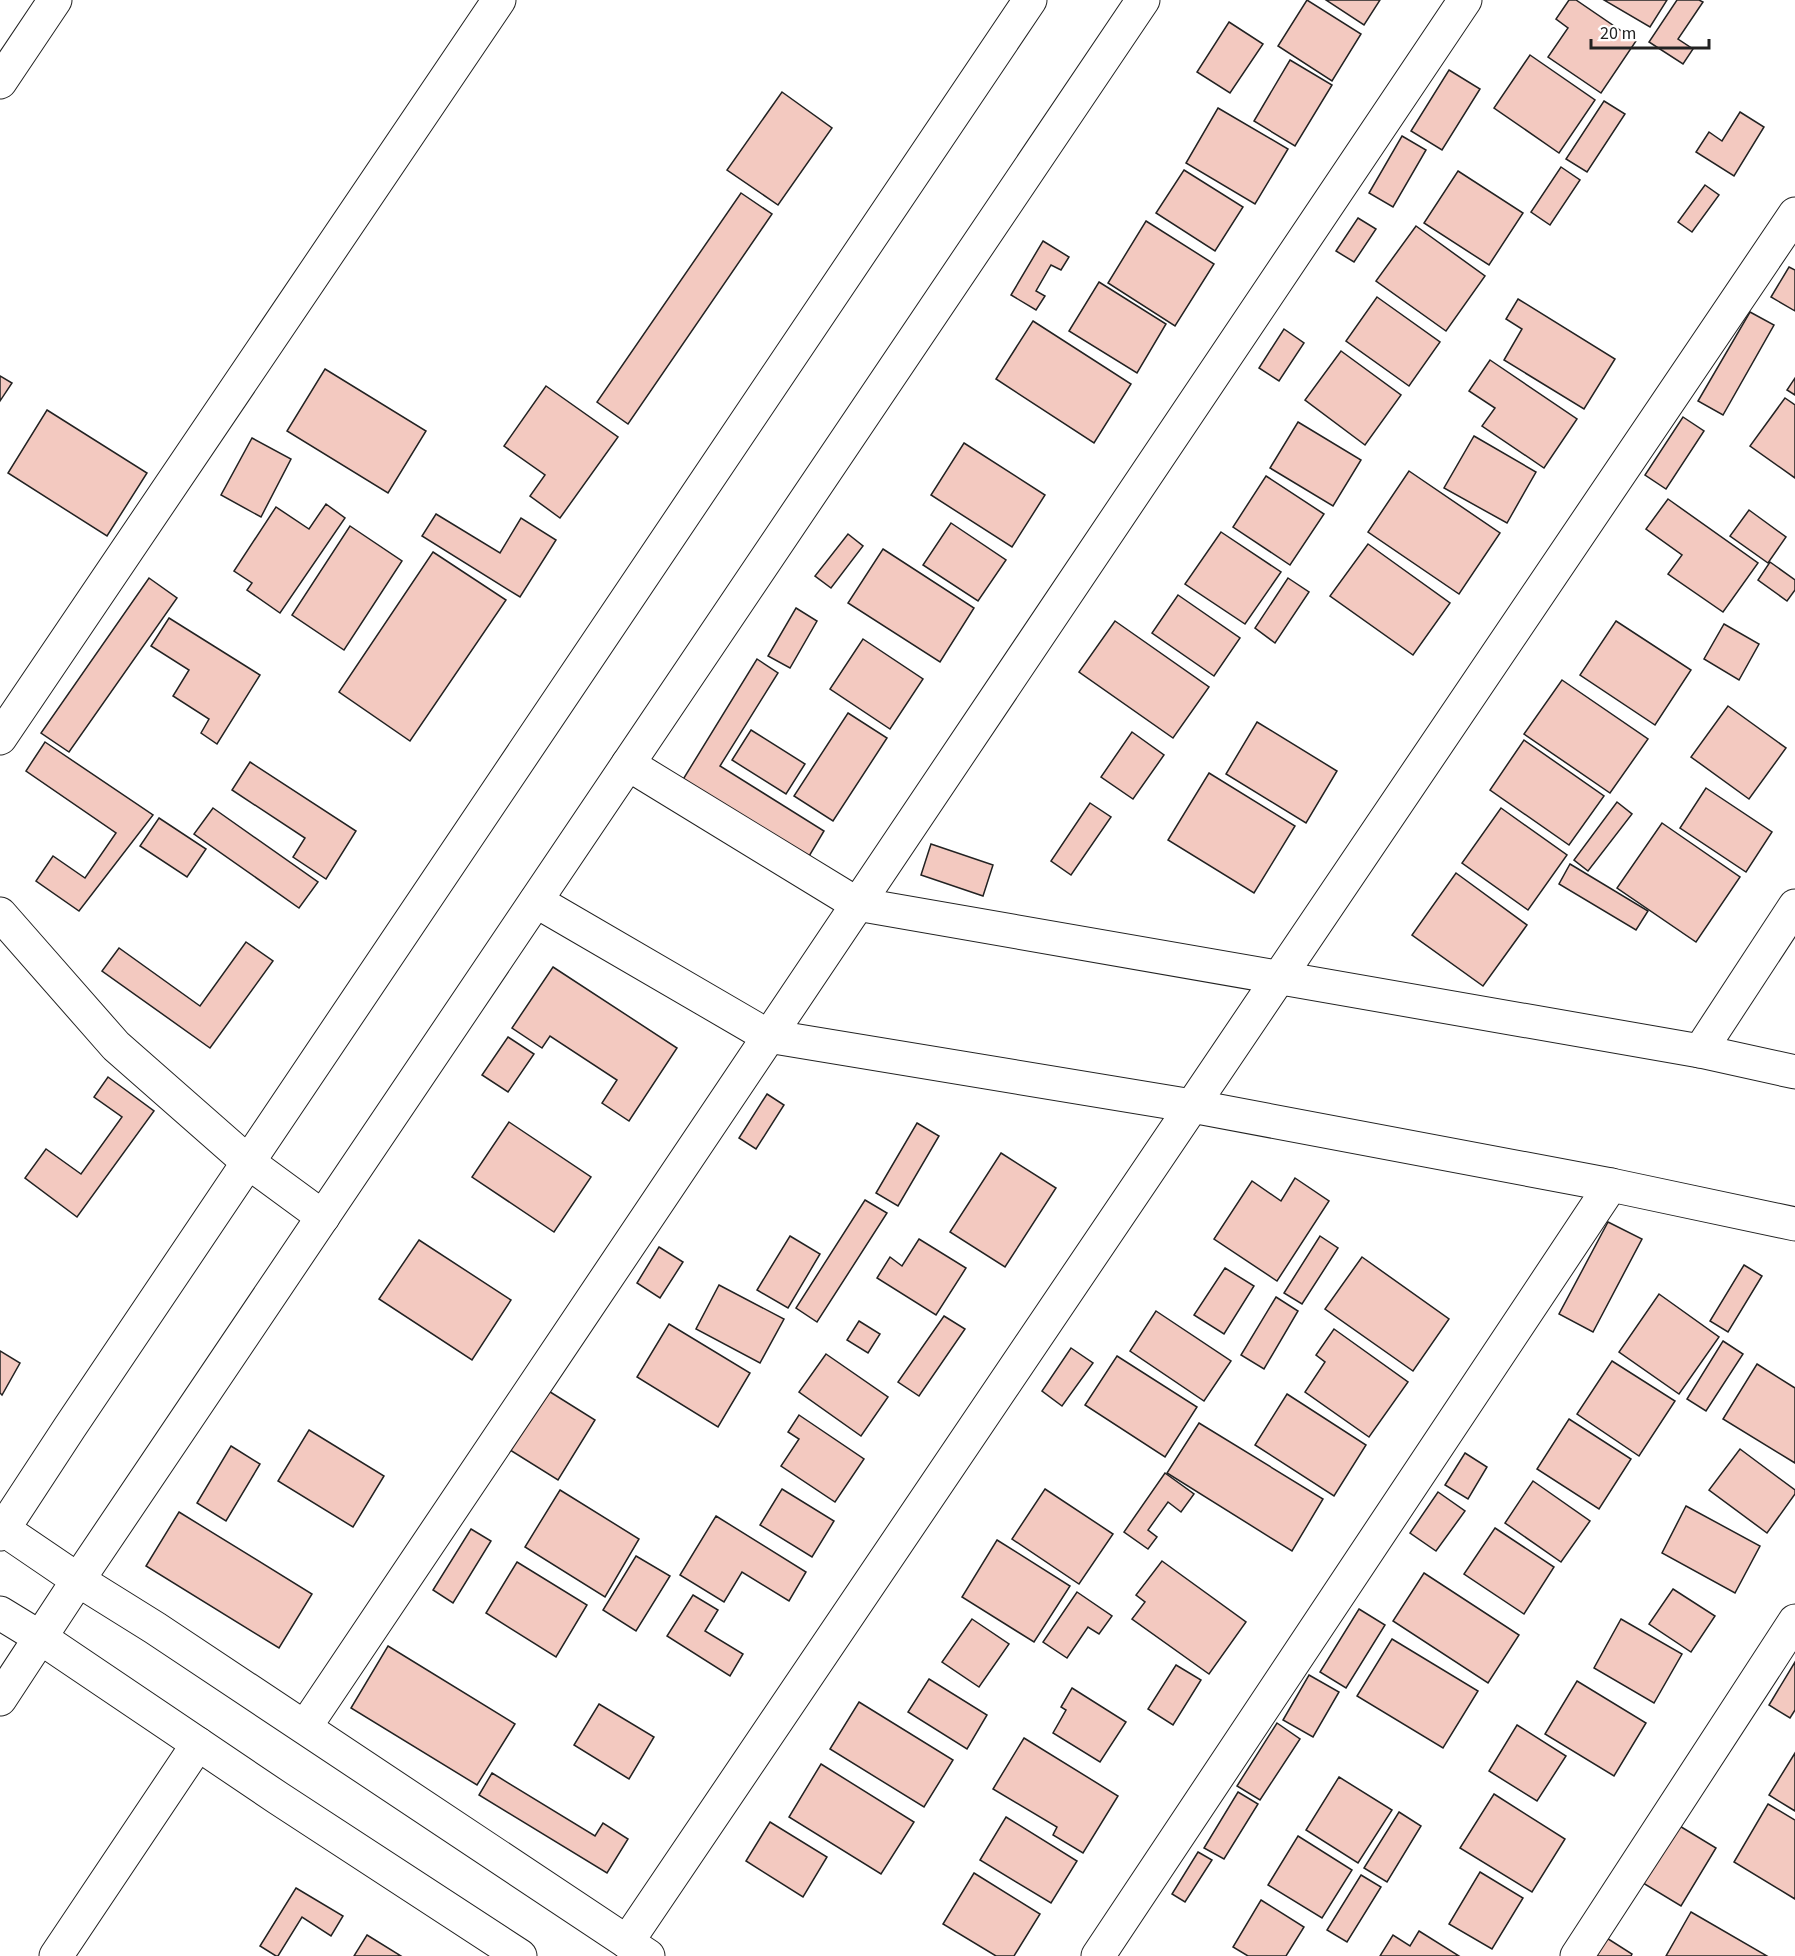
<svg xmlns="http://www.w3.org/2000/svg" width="1795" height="1956" viewBox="0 0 1795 1956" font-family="'Source Sans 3',sans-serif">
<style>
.building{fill:#f3c9c0;stroke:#222;stroke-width:1.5}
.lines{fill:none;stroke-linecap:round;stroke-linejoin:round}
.minor-casing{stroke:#222;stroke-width:35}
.minor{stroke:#fff;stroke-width:33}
</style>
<rect width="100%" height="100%" fill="#fff"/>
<g class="building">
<path d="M1307,0L1361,34L1332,81L1278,46Z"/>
<path d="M1326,0H1380L1364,25Z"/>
<path d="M1569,0H1576L1636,41L1601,93L1548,57L1568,28L1556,19Z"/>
<path d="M1604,0H1667L1650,27Z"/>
<path d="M1677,0H1699L1703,2L1678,39L1693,49L1683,64L1649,42Z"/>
<path d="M1229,22L1263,44L1230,93L1197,72Z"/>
<path d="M1530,55L1595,100L1559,153L1494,108Z"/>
<path d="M1290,60L1332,85L1295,146L1254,121Z"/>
<path d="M1449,70L1480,89L1442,150L1411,131Z"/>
<path d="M782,92L832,128L778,205L727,170Z"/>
<path d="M1604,101L1625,114L1587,172L1566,159Z"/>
<path d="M1218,108L1288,149L1255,204L1186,163Z"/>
<path d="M1740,112L1764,127L1734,176L1696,152L1709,132L1722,141Z"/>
<path d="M1402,136L1426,150L1393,207L1369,193Z"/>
<path d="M1561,167L1580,180L1550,225L1531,212Z"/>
<path d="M1184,170L1243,207L1215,251L1156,213Z"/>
<path d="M1458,171L1523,213L1489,265L1424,223Z"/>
<path d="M1705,185L1719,195L1692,232L1678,222Z"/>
<path d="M741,193L772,214L628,424L597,402Z"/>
<path d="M1358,218L1376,229L1354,262L1336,251Z"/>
<path d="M1146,221L1214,264L1175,326L1108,283Z"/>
<path d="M1416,226L1485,276L1446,331L1376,281Z"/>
<path d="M1043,241L1069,257L1061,270L1051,265L1036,291L1045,296L1036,310L1011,295Z"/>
<path d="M1789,267L1795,270V311L1771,297Z"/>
<path d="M1099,282L1166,324L1137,373L1069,331Z"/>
<path d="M1377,297L1440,342L1409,386L1346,341Z"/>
<path d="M1518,299L1615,359L1584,409L1504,360L1522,329L1506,319Z"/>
<path d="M1750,312L1774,325L1723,415L1698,401Z"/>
<path d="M1033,321L1131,384L1094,443L996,379Z"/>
<path d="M1284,329L1304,343L1279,381L1259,368Z"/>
<path d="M1341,351L1401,395L1365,445L1305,400Z"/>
<path d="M1490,360L1577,419L1544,468L1482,426L1495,408L1469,391Z"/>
<path d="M325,369L426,431L388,493L287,431Z"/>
<path d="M0,376L12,383L0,401Z"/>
<path d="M1795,378V395L1787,390Z"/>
<path d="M546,386L618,437L560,518L530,496L545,475L504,446Z"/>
<path d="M1785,398L1795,405V478L1750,446Z"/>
<path d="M47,410L147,473L107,536L8,473Z"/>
<path d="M1683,417L1704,431L1666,489L1645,475Z"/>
<path d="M1298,422L1361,460L1333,506L1270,468Z"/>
<path d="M1474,436L1536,472L1507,523L1444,488Z"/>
<path d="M252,438L291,459L261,517L221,495Z"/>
<path d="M964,443L1045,495L1012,547L931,495Z"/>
<path d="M1409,471L1500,533L1459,594L1368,532Z"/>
<path d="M1266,476L1324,514L1290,565L1233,527Z"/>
<path d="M1668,499L1758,563L1723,612L1668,574L1682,555L1646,529Z"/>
<path d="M326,504L345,518L280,613L247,590L252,583L234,571L276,507L309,529Z"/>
<path d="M1749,510L1786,537L1768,563L1730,536Z"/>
<path d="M436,514L500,553L521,518L556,540L520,597L422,536Z"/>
<path d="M951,523L1006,560L978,601L923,565Z"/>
<path d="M350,526L402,561L344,650L292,615Z"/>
<path d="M1221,532L1281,572L1245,624L1185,584Z"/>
<path d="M848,534L863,546L831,588L815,576Z"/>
<path d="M1368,544L1450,603L1413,655L1330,596Z"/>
<path d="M883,549L974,608L940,662L848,603Z"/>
<path d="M433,552L506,600L410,741L339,692Z"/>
<path d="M1770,562L1795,580V590L1787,601L1758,580Z"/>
<path d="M149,578L177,598L69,752L41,733Z"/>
<path d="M1288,578L1309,592L1275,643L1255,628Z"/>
<path d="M1178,595L1240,638L1214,676L1152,633Z"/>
<path d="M796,608L817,621L790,668L768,656Z"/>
<path d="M169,618L260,675L217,744L201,733L209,719L173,696L189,670L151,646Z"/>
<path d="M1115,621L1209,687L1173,738L1079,672Z"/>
<path d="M1616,621L1691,670L1655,725L1580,675Z"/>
<path d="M1724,624L1759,644L1739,680L1704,659Z"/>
<path d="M863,639L923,679L890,729L830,689Z"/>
<path d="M757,659L778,673L720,766L824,831L805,863L679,786Z"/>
<path d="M1562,680L1648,739L1610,793L1524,734Z"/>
<path d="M1728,706L1786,748L1749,799L1691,757Z"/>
<path d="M848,713L887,738L833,821L794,796Z"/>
<path d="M1257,722L1337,771L1306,823L1226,774Z"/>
<path d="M751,730L805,764L786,794L732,760Z"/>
<path d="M1132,732L1164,755L1133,799L1101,777Z"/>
<path d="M1524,740L1604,796L1569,845L1490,790Z"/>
<path d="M45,742L153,815L79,911L36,881L53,856L85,878L116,833L26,771Z"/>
<path d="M250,762L356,831L326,879L293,857L305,838L232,790Z"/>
<path d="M1209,773L1295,826L1254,893L1168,840Z"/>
<path d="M1706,788L1772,832L1746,872L1680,828Z"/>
<path d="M1617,802L1632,814L1588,871L1574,860Z"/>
<path d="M1090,803L1111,817L1071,875L1051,861Z"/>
<path d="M213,808L318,882L299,908L194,834Z"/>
<path d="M1501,808L1567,855L1528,910L1462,863Z"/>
<path d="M159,818L206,849L187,877L140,846Z"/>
<path d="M1662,823L1740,877L1696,942L1617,888Z"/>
<path d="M931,844L993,865L983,896L921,875Z"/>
<path d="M1570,864L1648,911L1636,930L1559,884Z"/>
<path d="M1456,873L1527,925L1483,986L1412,935Z"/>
<path d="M246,942L273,961L210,1048L102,971L119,948L200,1006Z"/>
<path d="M553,967L677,1048L629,1121L602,1103L617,1080L550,1036L542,1048L512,1028Z"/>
<path d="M508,1037L534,1054L508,1092L482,1075Z"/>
<path d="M108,1077L154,1111L77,1217L25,1178L46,1149L81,1174L122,1117L94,1097Z"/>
<path d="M767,1094L784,1105L756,1149L739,1138Z"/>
<path d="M509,1122L591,1177L554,1232L472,1177Z"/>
<path d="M917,1123L939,1136L898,1206L876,1193Z"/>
<path d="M1001,1153L1056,1188L1005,1267L950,1232Z"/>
<path d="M1295,1178L1329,1201L1277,1281L1214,1239L1252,1181L1281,1201Z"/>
<path d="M865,1200L887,1213L817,1322L796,1308Z"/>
<path d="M1608,1222L1642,1239L1593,1332L1559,1314Z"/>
<path d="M790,1236L820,1254L788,1308L757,1290Z"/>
<path d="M1320,1236L1338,1248L1302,1304L1284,1293Z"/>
<path d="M919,1239L966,1268L936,1315L877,1278L890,1257L902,1266Z"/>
<path d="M419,1240L511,1300L472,1360L379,1299Z"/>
<path d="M659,1247L683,1262L660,1298L637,1283Z"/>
<path d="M1362,1257L1449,1319L1413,1371L1325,1309Z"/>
<path d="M1744,1265L1762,1276L1728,1332L1710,1321Z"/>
<path d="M1225,1268L1254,1286L1224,1334L1194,1315Z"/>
<path d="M719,1285L784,1319L760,1363L696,1329Z"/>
<path d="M1659,1294L1719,1337L1679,1394L1619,1352Z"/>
<path d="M1276,1297L1298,1311L1264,1369L1241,1355Z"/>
<path d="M1156,1311L1231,1361L1204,1401L1130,1351Z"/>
<path d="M944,1316L965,1329L919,1396L898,1382Z"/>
<path d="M859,1321L880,1334L868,1353L847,1340Z"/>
<path d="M669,1324L750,1373L718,1427L637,1377Z"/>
<path d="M1334,1329L1408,1382L1369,1437L1305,1392L1325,1362L1316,1355Z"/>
<path d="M1723,1341L1743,1354L1706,1411L1687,1399Z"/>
<path d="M1071,1348L1093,1363L1062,1406L1042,1391Z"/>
<path d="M0,1351L20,1363L2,1395L0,1393Z"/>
<path d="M826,1354L888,1397L861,1436L799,1392Z"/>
<path d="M1117,1356L1197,1407L1165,1457L1085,1405Z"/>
<path d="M1612,1361L1675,1401L1639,1456L1577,1414Z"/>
<path d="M1757,1364L1795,1388V1463L1723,1419Z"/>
<path d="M547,1390L595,1420L558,1480L510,1450Z"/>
<path d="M1287,1394L1366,1445L1334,1496L1255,1445Z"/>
<path d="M799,1415L864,1459L835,1502L781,1466L799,1439L788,1432Z"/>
<path d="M1569,1419L1631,1459L1599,1509L1537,1469Z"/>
<path d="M1199,1423L1323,1499L1292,1551L1167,1473Z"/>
<path d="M309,1430L384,1476L353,1527L278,1481Z"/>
<path d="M231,1446L260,1464L226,1521L197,1503Z"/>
<path d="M1740,1449L1795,1490V1494L1767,1533L1709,1490Z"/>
<path d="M1465,1453L1487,1467L1468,1499L1445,1485Z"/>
<path d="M1165,1473L1194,1494L1181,1512L1168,1502L1148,1530L1157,1537L1148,1549L1124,1532Z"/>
<path d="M1533,1481L1590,1521L1561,1562L1505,1523Z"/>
<path d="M782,1489L834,1521L812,1557L760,1525Z"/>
<path d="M1045,1489L1113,1534L1079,1584L1012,1539Z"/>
<path d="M560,1490L639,1539L605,1597L525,1547Z"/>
<path d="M1438,1492L1465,1511L1436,1551L1410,1533Z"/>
<path d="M1686,1506L1760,1546L1735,1593L1662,1553Z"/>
<path d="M179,1512L312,1594L279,1648L146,1566Z"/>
<path d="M716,1516L806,1572L789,1601L742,1572L724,1602L680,1575Z"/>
<path d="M1495,1528L1554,1567L1524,1614L1464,1574Z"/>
<path d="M471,1529L491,1541L453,1603L433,1590Z"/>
<path d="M997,1540L1070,1586L1034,1642L962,1597Z"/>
<path d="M636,1556L670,1576L636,1631L603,1610Z"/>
<path d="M1162,1561L1246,1622L1209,1674L1132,1619L1145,1602L1136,1595Z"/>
<path d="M517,1562L587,1605L556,1657L486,1613Z"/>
<path d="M1424,1573L1519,1635L1488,1683L1393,1621Z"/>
<path d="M1673,1589L1715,1616L1691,1652L1649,1624Z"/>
<path d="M1077,1592L1112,1616L1099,1634L1088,1627L1067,1658L1043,1642Z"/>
<path d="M693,1595L718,1610L705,1631L743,1654L730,1676L667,1636Z"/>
<path d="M1359,1609L1385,1625L1346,1688L1320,1672Z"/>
<path d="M972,1619L1009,1644L979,1687L942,1662Z"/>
<path d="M1621,1619L1682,1654L1654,1703L1594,1668Z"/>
<path d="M1392,1639L1478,1691L1443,1748L1357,1696Z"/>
<path d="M388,1646L515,1724L477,1785L351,1708Z"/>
<path d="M1795,1662V1710L1790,1718L1769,1705Z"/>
<path d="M1176,1665L1201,1680L1173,1725L1148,1709Z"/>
<path d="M1309,1675L1339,1692L1313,1737L1283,1720Z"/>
<path d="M929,1679L987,1715L967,1749L908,1712Z"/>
<path d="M1577,1681L1646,1723L1614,1776L1545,1734Z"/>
<path d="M1072,1688L1126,1722L1100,1762L1053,1733L1066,1710L1061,1707Z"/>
<path d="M859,1702L953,1760L924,1807L830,1749Z"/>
<path d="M599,1704L654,1737L629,1779L574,1745Z"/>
<path d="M1277,1723L1300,1739L1260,1800L1237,1786Z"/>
<path d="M1517,1725L1566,1756L1537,1801L1489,1771Z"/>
<path d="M1024,1738L1118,1796L1083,1853L1053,1835L1057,1827L993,1789Z"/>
<path d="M1795,1753V1811L1769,1795Z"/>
<path d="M821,1764L914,1822L881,1874L789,1817Z"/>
<path d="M492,1773L595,1836L603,1823L628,1839L607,1873L479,1795Z"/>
<path d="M1339,1777L1392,1810L1358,1863L1306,1830Z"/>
<path d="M1238,1792L1258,1804L1224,1859L1204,1848Z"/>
<path d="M1494,1794L1565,1839L1532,1892L1460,1848Z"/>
<path d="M1768,1804L1795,1820V1899L1734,1862Z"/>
<path d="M1399,1812L1421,1826L1387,1882L1364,1868Z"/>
<path d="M1006,1817L1077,1861L1051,1903L980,1860Z"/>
<path d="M770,1822L827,1857L803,1897L746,1861Z"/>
<path d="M1678,1825L1716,1848L1681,1906L1643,1883Z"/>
<path d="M1298,1836L1352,1870L1322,1918L1268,1885Z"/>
<path d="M1198,1852L1212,1860L1185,1902L1172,1894Z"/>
<path d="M1480,1872L1523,1898L1492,1949L1449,1924Z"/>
<path d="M974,1873L1040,1914L1014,1956H996L943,1924Z"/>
<path d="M1361,1875L1381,1887L1347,1942L1327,1930Z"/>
<path d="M296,1888L343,1916L331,1936L302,1917L278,1956H276L260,1946Z"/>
<path d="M1261,1900L1304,1927L1286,1956H1248L1233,1947Z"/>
<path d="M1691,1912L1767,1956H1666Z"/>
<path d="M1419,1931L1459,1956H1380L1393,1935L1410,1946Z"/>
<path d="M367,1935L401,1956H354Z"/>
<path d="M1602,1935L1632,1954L1631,1956H1589Z"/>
</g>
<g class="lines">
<g class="minor-casing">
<g id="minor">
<path d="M0,82L55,0"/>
<path d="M0,738L499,0"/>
<path d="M628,764L857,904L1700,1051L1795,1072"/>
<path d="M536,901L768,1036L1192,1106L1611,1185L1795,1224"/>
<path d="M0,914L116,1046L248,1162L323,1217"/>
<path d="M1700,1051L1795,906"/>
<path d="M3,1529L78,1580L155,1628L648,1956"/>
<path d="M0,1534L70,1427L1030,0"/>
<path d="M0,1613L41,1638L278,1798L520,1956"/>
<path d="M0,1699L78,1580L1143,0"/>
<path d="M305,1727L1465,0"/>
<path d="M627,1942L1795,214"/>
<path d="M56,1956L198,1744"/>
<path d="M1098,1956L1611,1185"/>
<path d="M1577,1956L1795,1621"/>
</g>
</g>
<use href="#minor" class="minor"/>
</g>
<path d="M1591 39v9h118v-9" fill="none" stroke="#222222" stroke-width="3"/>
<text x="1600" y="39" font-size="18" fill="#222222" stroke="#ffffff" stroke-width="4.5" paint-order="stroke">20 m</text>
</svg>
